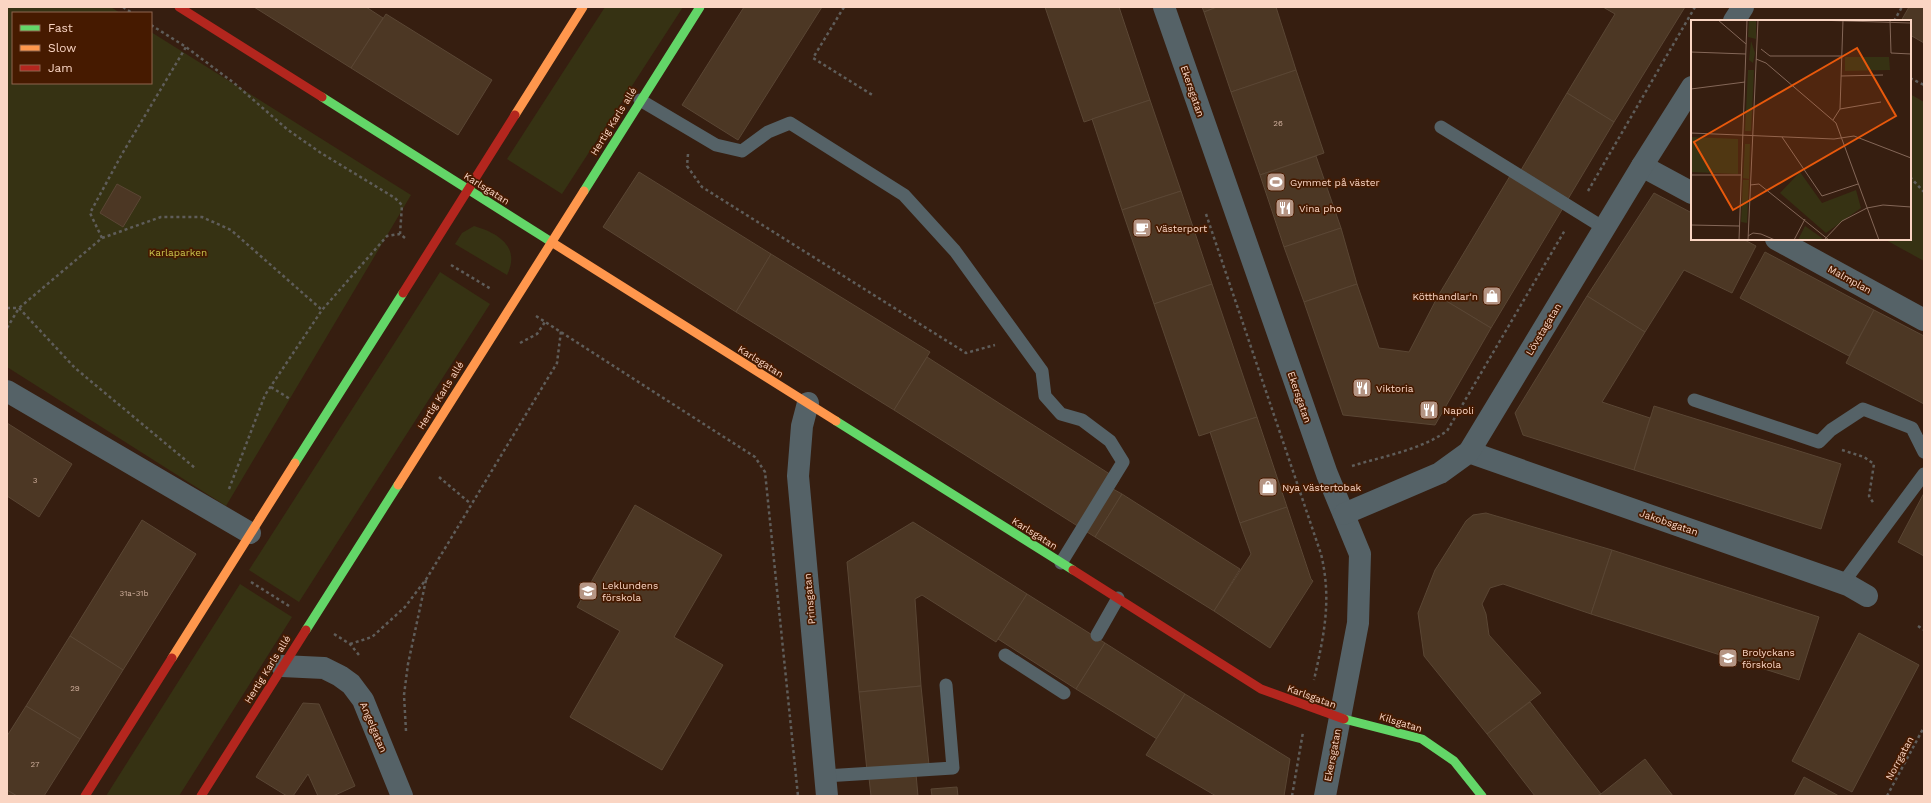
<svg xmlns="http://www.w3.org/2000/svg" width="1931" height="803" viewBox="0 0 1931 803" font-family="'Work Sans',sans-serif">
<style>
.green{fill:#363213}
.building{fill:#4c3724;stroke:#5a4634}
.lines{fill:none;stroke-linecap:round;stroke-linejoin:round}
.path{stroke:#5f5d5a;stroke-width:2.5;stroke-dasharray:3 3;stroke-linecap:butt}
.lane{stroke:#556267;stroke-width:13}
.street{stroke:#556267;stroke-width:22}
.fast{stroke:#63d668;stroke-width:9}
.slow{stroke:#ff974d;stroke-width:9}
.jam{stroke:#b3261e;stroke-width:9}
.labels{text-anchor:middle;stroke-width:3.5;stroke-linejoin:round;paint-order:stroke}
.number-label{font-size:8px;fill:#ceae9b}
.street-label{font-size:10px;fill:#fad5c3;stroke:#461a00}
.poi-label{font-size:10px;fill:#fad5c3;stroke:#461a00;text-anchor:start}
.park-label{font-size:10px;fill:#c9c54c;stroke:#461a00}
.inset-road{fill:none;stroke:#846758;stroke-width:1}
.view{fill:#e8590c;fill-opacity:0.15;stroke:#e8590c;stroke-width:2}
.inset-edge{fill:none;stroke:#fad5c3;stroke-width:2}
</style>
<rect width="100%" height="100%" fill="#361e10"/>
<g class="green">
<path d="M7,7H111L120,13H13V83H151V32L411,195L226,506L7,367Z"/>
<path d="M605,7H683L562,194L507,159Z"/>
<path d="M1910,94L1924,102V261L1884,239H1910Z"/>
<path d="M474,226C498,233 521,247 507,275L455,244L462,233Z"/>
<path d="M440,272L490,304L299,602L249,570Z"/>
<path d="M240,584L292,617L179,796H106Z"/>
</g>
<g class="building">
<path d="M254,7H366L383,18L351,68Z"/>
<path d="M744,7H822L738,140L682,105Z"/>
<path d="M1045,7H1119L1150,100L1084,122Z"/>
<path d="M1202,7H1217L1204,12Z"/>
<path d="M1217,7H1276L1296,70L1231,92L1204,12Z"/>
<path d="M1603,7H1685L1614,122L1567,93L1615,14Z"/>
<path d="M1909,7H1924V43L1910,35V21H1901Z"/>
<path d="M386,14L492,80L458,135L351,68Z"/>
<path d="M1296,70L1324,153L1260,175L1231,92Z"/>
<path d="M1567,93L1614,122L1568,199L1521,170Z"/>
<path d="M1150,100L1181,191L1122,210L1092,119Z"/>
<path d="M1316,156L1341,228L1284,247L1260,175Z"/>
<path d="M639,172L771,254L736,312L603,227Z"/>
<path d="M1510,176L1563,208L1491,328L1438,296Z"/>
<path d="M117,184L141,197L123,227L100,213Z"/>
<path d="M1181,191L1212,284L1154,304L1122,210Z"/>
<path d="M1654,193L1692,213V239H1743L1756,246L1732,293L1684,270L1645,332L1587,296Z"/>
<path d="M1341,228L1357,284L1304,302L1284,247Z"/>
<path d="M1765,252L1874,310L1849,356L1740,298Z"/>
<path d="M771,254L930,352L894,410L736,312Z"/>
<path d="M1212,284L1257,417L1199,436L1154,304Z"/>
<path d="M1357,284L1379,348L1409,352L1438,296L1491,328L1435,425L1343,415L1304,302Z"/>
<path d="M1587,296L1645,332L1602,402L1650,418L1634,470L1523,435L1515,413Z"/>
<path d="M1874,310L1924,336V404L1846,363Z"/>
<path d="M927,357L1119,480L1113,489L1122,494L1095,537L894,410Z"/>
<path d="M1654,406L1841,464L1821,529L1634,470Z"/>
<path d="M1257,417L1287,507L1240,523L1210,432Z"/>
<path d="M7,423L72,464L39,517L7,496Z"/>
<path d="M1924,493V556L1898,542Z"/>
<path d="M1122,494L1240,569L1214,611L1095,537Z"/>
<path d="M635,505L722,555L674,637L723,665L662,770L570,717L620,631L577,607Z"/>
<path d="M1287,507L1311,579L1313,581L1270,648L1214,611L1251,554L1240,523Z"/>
<path d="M1486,513L1612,550L1591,614L1503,584L1490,588L1482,604L1486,614L1489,635L1541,693L1487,734L1424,656L1418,613L1435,570L1466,521L1473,515Z"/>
<path d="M142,520L196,554L123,670L70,636Z"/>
<path d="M913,522L1027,594L996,642L922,595L915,599L921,686L859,692L847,562Z"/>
<path d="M1612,550L1819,617L1799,680L1591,614Z"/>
<path d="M1027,594L1105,643L1076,689L998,639Z"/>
<path d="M1859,633L1919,665L1852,792L1792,761Z"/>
<path d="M70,636L123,670L80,739L26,706Z"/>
<path d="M1105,643L1185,694L1157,739L1076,689Z"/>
<path d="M921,686L929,765L867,771L859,692Z"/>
<path d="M1185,694L1290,759L1284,796H1216L1146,755Z"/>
<path d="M1530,702L1601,794L1597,796H1535L1487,734Z"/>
<path d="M303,703L319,704L355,786L333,796H318L308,774L293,796H287L256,777Z"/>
<path d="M26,706L80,739L44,796H17L7,790V736Z"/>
<path d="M1645,759L1673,796H1597L1601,794Z"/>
<path d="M916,774L918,796H871L869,778Z"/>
<path d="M1804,777L1839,796H1794Z"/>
<path d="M957,787L958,796H932L931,789Z"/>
<path d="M7,790L17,796H7Z"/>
</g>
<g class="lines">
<g class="path">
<path d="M123,7L132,13"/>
<path d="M844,7L813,58L874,96"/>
<path d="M1894,21L1902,7"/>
<path d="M151,25L186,47L234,83L288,130L321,153L395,198L402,205L400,234"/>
<path d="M1910,78L1924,85"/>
<path d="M688,154L687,166L702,187L966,353L995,345"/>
<path d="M1910,177L1924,192"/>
<path d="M1588,191L1695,7"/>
<path d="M1206,214L1321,554C1332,600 1324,635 1314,680"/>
<path d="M102,238L161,217H202L231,230L322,310"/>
<path d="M451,265L491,289"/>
<path d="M7,308H19L75,368L195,468"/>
<path d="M536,316L755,457L765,472L798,796"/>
<path d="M7,328L19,308L102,238L90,213L122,154L186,47"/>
<path d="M520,343L537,334L545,322"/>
<path d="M271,387L290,399"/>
<path d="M1842,450L1864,457L1874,464L1869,496L1874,504"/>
<path d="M1352,466C1384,456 1420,450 1447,431L1565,230"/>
<path d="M439,477L471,504"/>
<path d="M229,489L265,395L322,310L387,236L400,234L405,238"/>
<path d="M251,582L289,606"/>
<path d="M1918,626L1924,630"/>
<path d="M334,634L350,644L359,655"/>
<path d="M350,644L372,637L405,607L427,578L557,363L561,331"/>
<path d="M406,731L404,695L408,664L426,580"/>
<path d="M1292,796L1303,732"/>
<path d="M1887,796L1924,727"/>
</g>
<g class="lane">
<path d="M640,100L716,145L742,151L768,132L790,123L904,195L955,251L1042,371L1045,396L1061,414L1082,420L1110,441L1123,462L1061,563"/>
<path d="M1441,127L1604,228"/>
<path d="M1694,400L1819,442L1831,430L1863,409L1912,428L1924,452"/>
<path d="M1843,583L1924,474"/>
<path d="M1097,635L1118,598"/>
<path d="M1005,655L1064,693"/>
<path d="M825,776L953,768L946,685"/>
</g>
<g class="street">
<path d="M1164,7L1327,474L1360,554L1358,623L1325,796"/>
<path d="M1734,21L1743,7"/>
<path d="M1642,166L1692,193"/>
<path d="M1776,239L1924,320"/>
<path d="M7,391L250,533"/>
<path d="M808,403L802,426L798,476L827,796"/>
<path d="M1469,452L1848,585L1867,596"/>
<path d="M1344,514L1440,473L1469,452L1642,166L1692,87"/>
<path d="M282,666L324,668L340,676L351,684L363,700L402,796"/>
</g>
<g class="fast">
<path d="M322,97L553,243"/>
<path d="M584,191L700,7"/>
<path d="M836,421L1073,570"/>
<path d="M295,463L403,293"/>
<path d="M306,630L398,485"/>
<path d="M1344,719L1422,739L1454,761L1482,796"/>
</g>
<g class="slow">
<path d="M515,115L583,7"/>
<path d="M553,243L836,421"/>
<path d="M398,485L584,191"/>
<path d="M172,658L295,463"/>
</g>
<g class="jam">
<path d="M179,7L322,97"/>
<path d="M403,293L515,115"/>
<path d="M1073,570L1261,689L1344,719"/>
<path d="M85,796L172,658"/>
<path d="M201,796L306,630"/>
</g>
</g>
<defs>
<g id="stadium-square" transform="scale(1)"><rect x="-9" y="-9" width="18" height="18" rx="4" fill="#b59584" stroke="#461a00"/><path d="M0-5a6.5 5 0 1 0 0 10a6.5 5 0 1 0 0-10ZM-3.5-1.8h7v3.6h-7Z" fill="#fff"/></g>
<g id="restaurant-square" transform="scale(1)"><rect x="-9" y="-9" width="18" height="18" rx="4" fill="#b59584" stroke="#461a00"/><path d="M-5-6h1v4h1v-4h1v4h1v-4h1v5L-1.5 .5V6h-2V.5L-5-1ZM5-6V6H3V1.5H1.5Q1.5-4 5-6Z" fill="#fff"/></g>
<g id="cafe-square" transform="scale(1)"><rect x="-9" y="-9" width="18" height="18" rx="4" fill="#b59584" stroke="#461a00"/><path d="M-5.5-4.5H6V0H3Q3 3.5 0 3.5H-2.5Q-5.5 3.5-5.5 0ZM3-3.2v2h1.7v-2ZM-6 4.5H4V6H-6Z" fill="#fff"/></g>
<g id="shop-square" transform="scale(1)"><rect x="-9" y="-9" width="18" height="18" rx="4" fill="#b59584" stroke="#461a00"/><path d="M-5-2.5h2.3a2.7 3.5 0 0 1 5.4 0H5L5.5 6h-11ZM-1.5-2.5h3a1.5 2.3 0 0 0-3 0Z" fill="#fff"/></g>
<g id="school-square" transform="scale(1)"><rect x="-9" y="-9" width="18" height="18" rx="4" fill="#b59584" stroke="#461a00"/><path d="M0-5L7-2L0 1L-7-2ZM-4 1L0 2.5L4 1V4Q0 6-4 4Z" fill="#fff"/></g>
</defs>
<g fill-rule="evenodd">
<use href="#stadium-square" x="1276" y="182"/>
<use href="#restaurant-square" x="1285" y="208"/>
<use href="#cafe-square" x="1142" y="228"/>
<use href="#shop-square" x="1492" y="296"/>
<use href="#restaurant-square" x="1362" y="388"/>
<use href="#restaurant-square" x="1429" y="410"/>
<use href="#shop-square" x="1268" y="487"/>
<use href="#school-square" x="588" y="591"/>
<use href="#school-square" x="1728" y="658"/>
</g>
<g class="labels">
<g class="number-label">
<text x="1278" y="126">26</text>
<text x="35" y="483">3</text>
<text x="134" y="596">31a-31b</text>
<text x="75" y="691">29</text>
<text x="35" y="767">27</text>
</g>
<g class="street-label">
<text transform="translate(1193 91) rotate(71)" y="4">Ekersgatan</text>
<text transform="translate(613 121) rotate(-58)" y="4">Hertig Karls allé</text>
<text transform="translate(487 188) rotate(32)" y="4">Karlsgatan</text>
<text transform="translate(1850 279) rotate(29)" y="4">Malmplan</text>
<text transform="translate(1543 329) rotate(-59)" y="4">Lövstagatan</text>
<text transform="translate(761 361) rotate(32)" y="4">Karlsgatan</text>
<text transform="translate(440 395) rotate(-58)" y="4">Hertig Karls allé</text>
<text transform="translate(1300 397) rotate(71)" y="4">Ekersgatan</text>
<text transform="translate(1669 522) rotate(19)" y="4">Jakobsgatan</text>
<text transform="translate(1035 533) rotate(32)" y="4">Karlsgatan</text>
<text transform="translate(809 599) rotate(-95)" y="4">Prinsgatan</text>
<text transform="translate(267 669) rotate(-58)" y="4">Hertig Karls allé</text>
<text transform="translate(1312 696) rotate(20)" y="4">Karlsgatan</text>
<text transform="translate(1401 722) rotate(17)" y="4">Kilsgatan</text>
<text transform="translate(374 727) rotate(67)" y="4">Angelgatan</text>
<text transform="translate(1332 755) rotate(-79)" y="4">Ekersgatan</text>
<text transform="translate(1899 758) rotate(-62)" y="4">Norrgatan</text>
</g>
<g class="poi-label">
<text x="1290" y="186">Gymmet på väster</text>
<text x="1299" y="212">Vina pho</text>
<text x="1156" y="232">Västerport</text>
<text x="1478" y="300" text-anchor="end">Kötthandlar'n</text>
<text x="1376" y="392">Viktoria</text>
<text x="1443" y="414">Napoli</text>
<text x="1282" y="491">Nya Västertobak</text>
<text x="602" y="589">Leklundens<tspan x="602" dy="12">förskola</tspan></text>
<text x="1742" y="656">Brolyckans<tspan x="1742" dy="12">förskola</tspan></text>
</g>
<g class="park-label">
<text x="178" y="256">Karlaparken</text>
</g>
</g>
<g transform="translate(1691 20)">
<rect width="220" height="220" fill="#361e10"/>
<path d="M58,0H65V19L57,17ZM60,21L64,33L62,43L58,40ZM154,37H198L199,50L154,51ZM57,50H63L60,111H54ZM0,117L47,119V154L0,152ZM54,124H59L58,159L52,158ZM109,152L131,183L165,170L170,188L135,213L89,173ZM52,160H58L56,203L50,202ZM114,206L131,218L130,220H107Z" fill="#363213"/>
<path class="inset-road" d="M27,0L55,24M124,0L220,3M199,0L200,33L220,34M70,29L79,36H151M0,32L55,34M65,39L75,43L145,103L188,220M150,56L192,55M0,69L54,62M149,89L190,82M142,100L149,89L152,0M0,113L143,119L163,116L220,138M91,117L131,176L167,164M0,155H50M59,165L68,164L138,220M0,205L48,206M57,216L62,213L70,214L84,220M48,220L56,0M57,220L67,0M103,220L114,199M133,220L151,201L176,188L192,185L220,187"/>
<path class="view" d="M166,28L205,96L42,190L3,122Z"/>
<rect width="220" height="220" class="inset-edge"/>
</g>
<rect width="1931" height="803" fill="none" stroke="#fad5c3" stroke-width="16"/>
<rect x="12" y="12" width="140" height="72" fill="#461a00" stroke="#8e654e"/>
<rect x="20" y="25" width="20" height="6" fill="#63d668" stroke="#8e654e"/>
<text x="48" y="32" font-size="12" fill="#fad5c3">Fast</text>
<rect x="20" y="45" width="20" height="6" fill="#ff974d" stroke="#8e654e"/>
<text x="48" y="52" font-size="12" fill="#fad5c3">Slow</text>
<rect x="20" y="65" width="20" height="6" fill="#b3261e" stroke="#8e654e"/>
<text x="48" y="72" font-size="12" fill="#fad5c3">Jam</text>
</svg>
